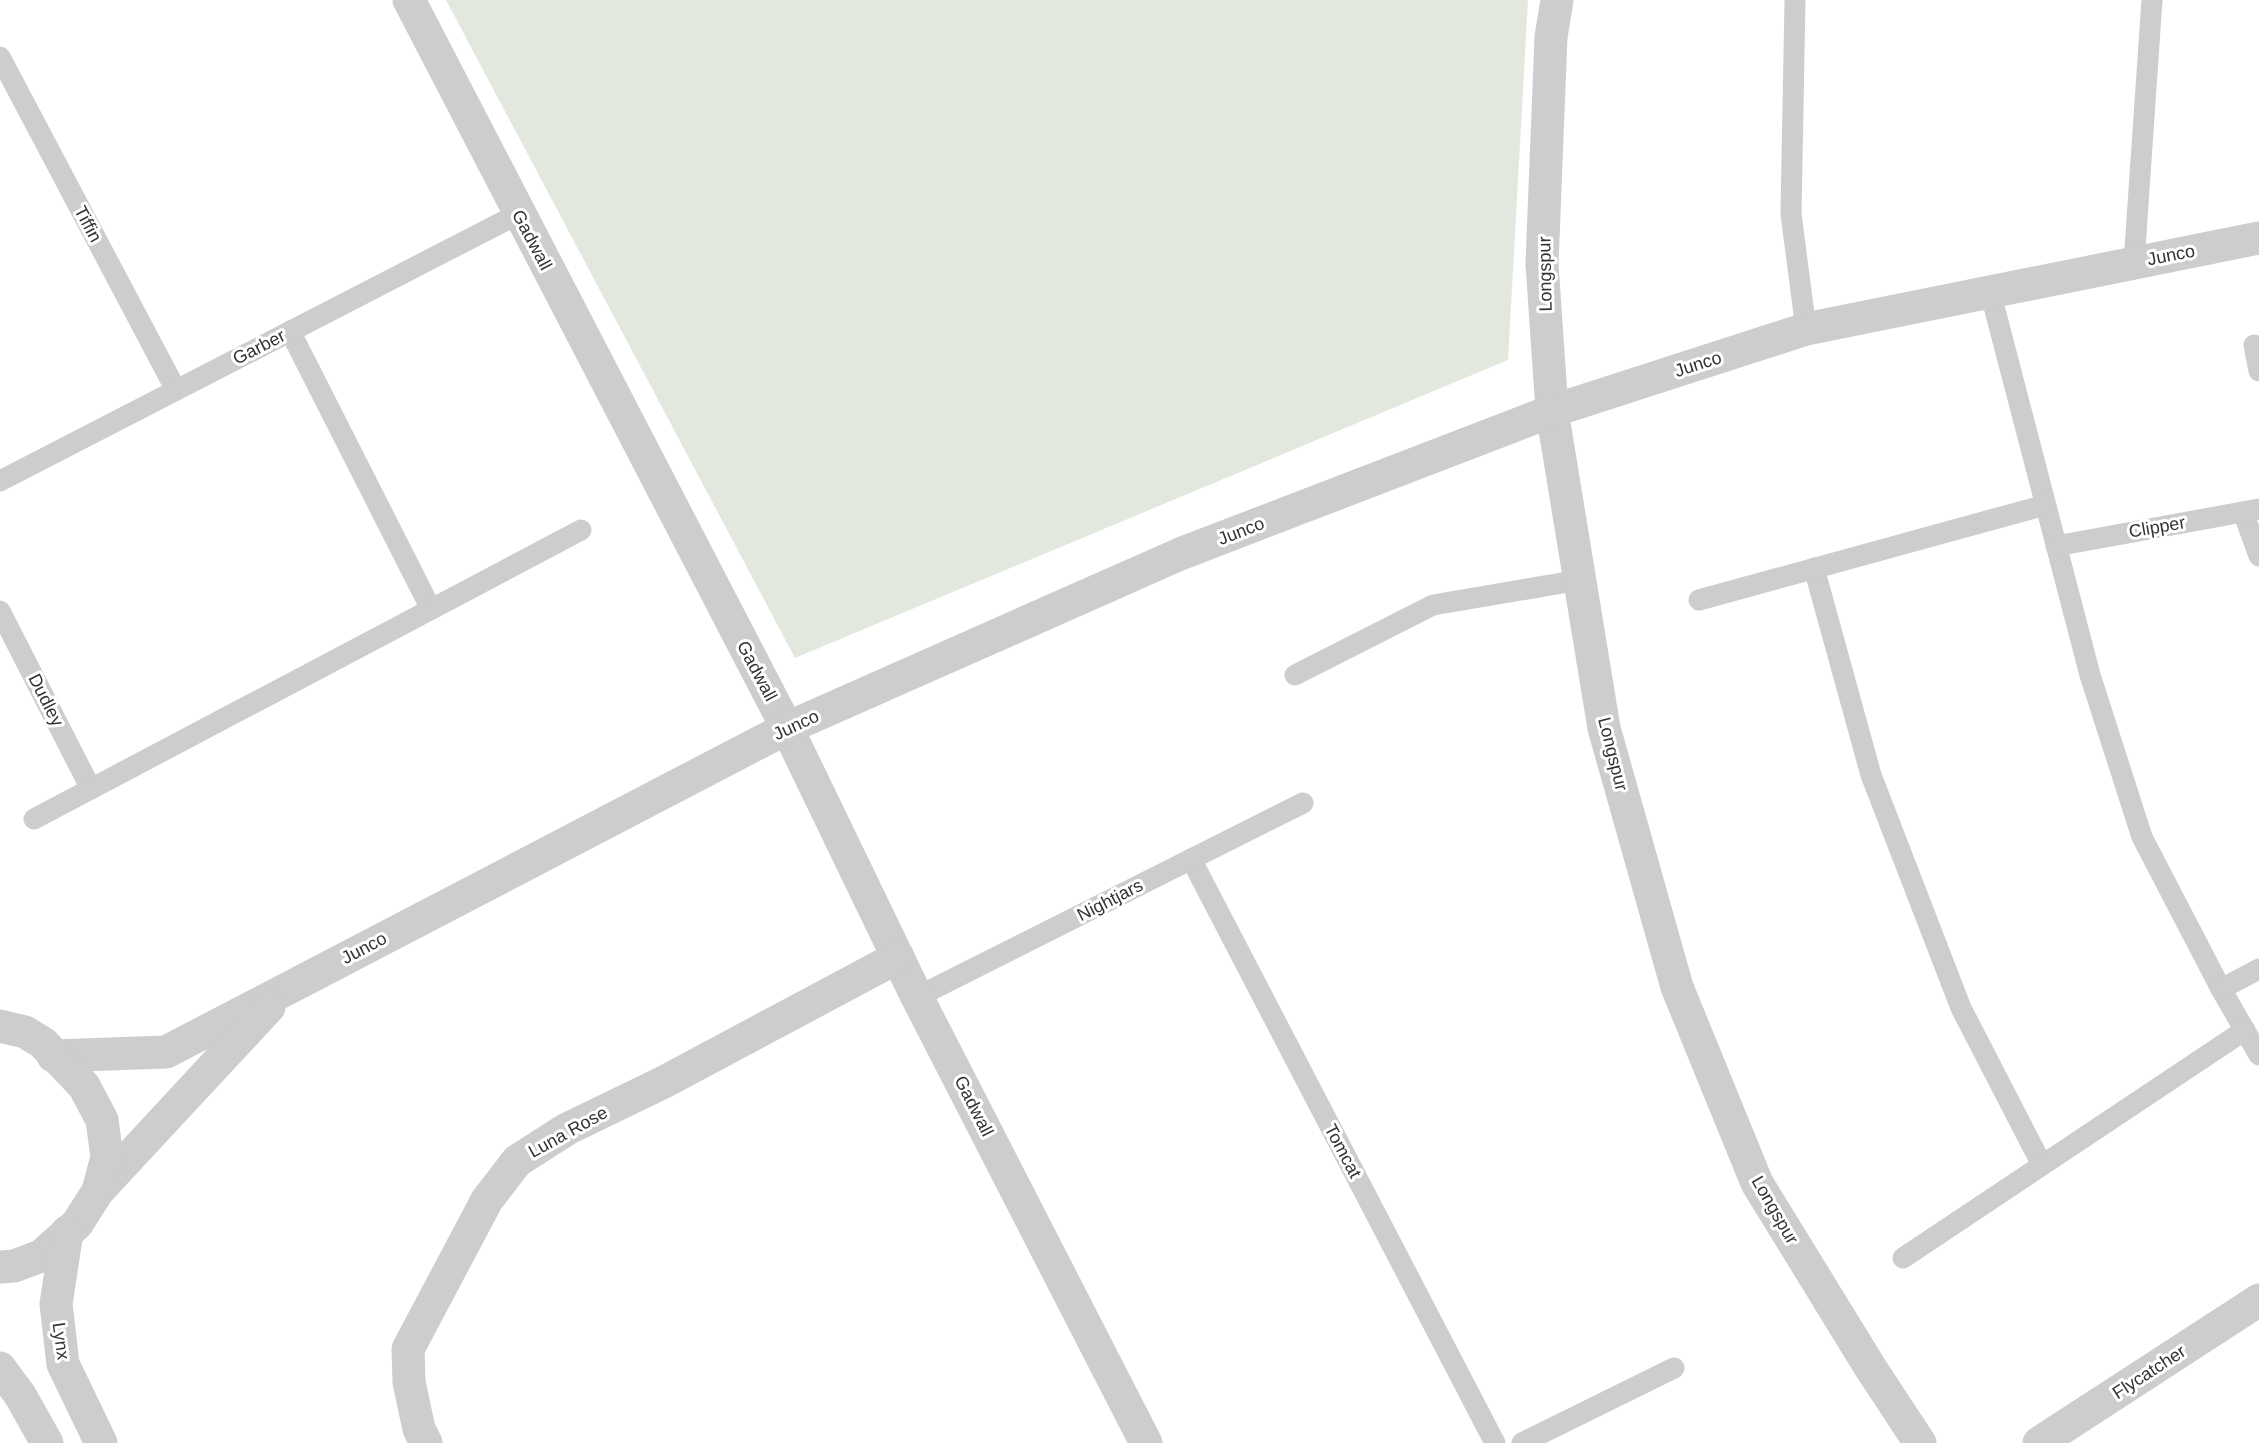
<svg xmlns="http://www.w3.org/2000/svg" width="2259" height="1443" viewBox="0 0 2259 1443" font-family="Arial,sans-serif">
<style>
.green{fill:#e2e8dd}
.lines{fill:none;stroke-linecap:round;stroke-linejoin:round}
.service{stroke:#cdcdcd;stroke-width:21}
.minor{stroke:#cdcdcd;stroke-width:33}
.tertiary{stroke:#cdcdcd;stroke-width:33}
.labels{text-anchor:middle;stroke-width:6;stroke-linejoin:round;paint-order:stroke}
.street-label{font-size:18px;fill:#333;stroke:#fff}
</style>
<rect width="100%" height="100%" fill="#fff"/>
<path class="green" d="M446,0H1528L1508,360L795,658Z"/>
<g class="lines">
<g class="service">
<path d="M1795,0L1791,214L1806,329"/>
<path d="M0,57L176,390"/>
<path d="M2134,263L2152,0"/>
<path d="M1990,291L2090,675L2142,837L2221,989L2259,1055"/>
<path d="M290,331L431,609"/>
<path d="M2254,345L2259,371"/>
<path d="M0,481L518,214"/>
<path d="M2243,512L2259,556"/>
<path d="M2056,546L2259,509"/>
<path d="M1814,568L1871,775L1961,1008L2042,1165"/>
<path d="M1699,600L2045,505"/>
<path d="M0,611L91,789"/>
<path d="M1295,675L1433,605L1580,580"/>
<path d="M34,819L581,530"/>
<path d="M1191,859L1495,1443"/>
<path d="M2221,989L2259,969"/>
<path d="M917,997L1303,803"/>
<path d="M1903,1258L2245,1030"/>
<path d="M1522,1443L1674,1368"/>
</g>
<g class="minor">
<path d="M409,0L787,728L917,997L1146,1443"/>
<path d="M1557,0L1551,37L1542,264L1552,411L1604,728L1677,987L1757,1183L1870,1367L1920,1443"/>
<path d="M53,1056L166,1052L787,728L1180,554L1552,411L1806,329L2259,238"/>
<path d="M98,1191L269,1007"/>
<path d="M426,1443L419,1429L409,1382L408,1349L487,1200L517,1161L567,1129L664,1082L898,957"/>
<path d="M2039,1443L2259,1300"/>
</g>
<g class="tertiary">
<path d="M0,1026L25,1032L43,1043L84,1086L102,1120L107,1157L98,1191L77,1224L41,1256L14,1266L0,1267"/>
<path d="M67,1232L56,1304L63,1364L101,1443"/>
<path d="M0,1368L20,1395L47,1443"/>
</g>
</g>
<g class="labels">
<g class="street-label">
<text transform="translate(88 224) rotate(62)" y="6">Tiffin</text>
<text transform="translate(532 240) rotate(62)" y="6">Gadwall</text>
<text transform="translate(2171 255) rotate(-11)" y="6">Junco</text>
<text transform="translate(1545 274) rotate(-91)" y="6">Longspur</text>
<text transform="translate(259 347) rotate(-27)" y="6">Garber</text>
<text transform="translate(1698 364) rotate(-18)" y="6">Junco</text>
<text transform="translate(2157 527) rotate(-10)" y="6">Clipper</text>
<text transform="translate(1241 531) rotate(-21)" y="6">Junco</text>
<text transform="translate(757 671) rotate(62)" y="6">Gadwall</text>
<text transform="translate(46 700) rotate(63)" y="6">Dudley</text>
<text transform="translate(796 725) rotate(-25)" y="6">Junco</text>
<text transform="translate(1613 754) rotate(76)" y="6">Longspur</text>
<text transform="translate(1110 900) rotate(-27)" y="6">Nightjars</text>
<text transform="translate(364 948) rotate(-28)" y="6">Junco</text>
<text transform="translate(974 1106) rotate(63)" y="6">Gadwall</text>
<text transform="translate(568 1132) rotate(-29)" y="6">Luna Rose</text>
<text transform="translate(1343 1151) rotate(62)" y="6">Tomcat</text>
<text transform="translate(1775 1210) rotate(60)" y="6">Longspur</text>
<text transform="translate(61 1341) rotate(82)" y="6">Lynx</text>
<text transform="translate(2149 1372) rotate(-33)" y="6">Flycatcher</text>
</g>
</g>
</svg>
